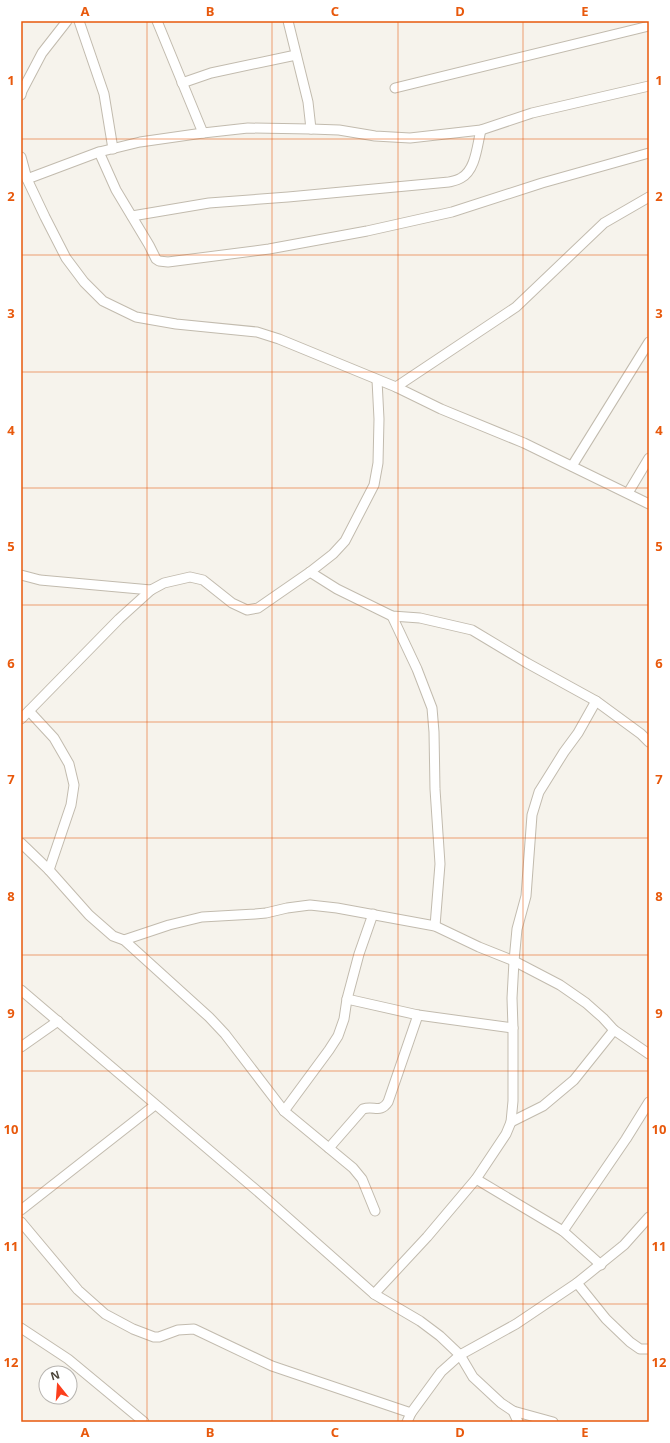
<svg xmlns="http://www.w3.org/2000/svg" width="670" height="1443" viewBox="0 0 670 1443" font-family="'Noto Sans',sans-serif">
<style>
.lines{fill:none;stroke-linecap:round;stroke-linejoin:round}
.street-casing{stroke:#c2bbae;stroke-width:11}
.street{stroke:#fff;stroke-width:9}
.grid{fill:none;stroke:#e8590c;stroke-width:1;stroke-opacity:0.55}
.neatline{fill:none;stroke:#e8590c;stroke-width:1.5}
.grid-label{font-size:13px;text-anchor:middle;font-weight:bold;fill:#e8590c}
</style>
<rect width="100%" height="100%" fill="#f6f3ec"/>
<g class="lines">
<g class="street-casing">
<g id="street">
<path d="M79,21L104,94L113,149"/>
<path d="M157,21L203,133"/>
<path d="M288,21L308,102L311,129"/>
<path d="M182,83L211,73L296,55"/>
<path d="M395,88L649,26"/>
<path d="M21,95L22,91L42,53L67,21"/>
<path d="M99,152L116,190L149,245L156,259L159,261L168,262L269,249L367,231L452,212L542,183L649,153"/>
<path d="M21,157L27,179L45,217L66,258L84,282L103,301L136,317L176,324L257,332L279,339L396,387L441,409L524,443L649,504"/>
<path d="M27,179L99,152L140,142L203,133L248,128L311,129L339,130L375,136L410,138L481,130L532,113L649,86"/>
<path d="M132,216L209,203L288,197L449,182C453,181 458,180 461,178C476,170 477,145 481,130"/>
<path d="M396,387L516,307L604,223L649,197"/>
<path d="M572,466L649,342"/>
<path d="M628,493L649,458"/>
<path d="M310,572L337,589L392,616L420,618L472,630L527,663L596,701L641,734L649,742"/>
<path d="M21,575L40,580L151,590"/>
<path d="M392,616L417,669L432,708L434,732L435,789L440,864L435,926"/>
<path d="M29,711L54,738L69,764L74,785L71,805L49,870"/>
<path d="M21,719L119,619L151,590L164,583L190,577L203,580L232,603L247,610L258,608L310,572L333,554L345,541L374,485L378,463L379,419L377,380"/>
<path d="M21,843L49,870L89,915L113,936L124,940L209,1017L225,1034L284,1111L353,1168L362,1179L375,1211"/>
<path d="M124,940L169,925L202,917L255,914L266,913L287,908L310,905L337,908L435,926L479,947L514,961L560,985L586,1003L603,1018L614,1030L649,1054"/>
<path d="M21,990L262,1195L374,1294L420,1321L440,1336L460,1355L473,1377L501,1403L513,1411L553,1422"/>
<path d="M347,999L418,1015L513,1028"/>
<path d="M21,1047L58,1021"/>
<path d="M284,1111L329,1050L338,1036L344,1019L347,999L359,954L373,914"/>
<path d="M511,1122L543,1106L574,1080L614,1030"/>
<path d="M329,1148L363,1109C374,1105 380,1114 388,1102L418,1015"/>
<path d="M476,1179L563,1231L601,1265"/>
<path d="M21,1210L155,1105"/>
<path d="M21,1222L78,1290L105,1314L133,1329L154,1337H159L178,1330L194,1329L272,1366L411,1413"/>
<path d="M563,1231L626,1139L649,1102"/>
<path d="M577,1283L606,1319L630,1342L640,1349H649"/>
<path d="M374,1294L427,1237L476,1179L506,1134L511,1122L513,1101V1028L512,998L514,961L517,929L526,896L532,815L539,792L564,752L578,733L596,701"/>
<path d="M21,1328L68,1359L144,1422"/>
<path d="M513,1411L518,1422"/>
<path d="M407,1422L411,1413L441,1372L460,1355L516,1324L577,1283L624,1245L649,1217"/>
</g>
</g>
<use href="#street" class="street"/>
</g>
<path class="grid" d="M147,21V1422M272,21V1422M398,21V1422M523,21V1422M21,139H649M21,255H649M21,372H649M21,488H649M21,605H649M21,722H649M21,838H649M21,955H649M21,1071H649M21,1188H649M21,1304H649"/>
<rect width="670" height="1443" fill="none" stroke="#ffffff" stroke-width="44"/>
<g transform="translate(58 1385) rotate(343)"><circle r="19" fill="#ffffff" stroke="#b7b4b0"/>
<path d="M0-3L7 15L0 10L-7 15Z" fill="#fc3f1d"/>
<text y="-6" font-size="11" font-weight="bold" text-anchor="middle" fill="#4b4439">N</text>
</g>
<rect x="22" y="22" width="626" height="1399" class="neatline"/>
<g class="grid-label">
<text x="85" y="16">A</text>
<text x="210" y="16">B</text>
<text x="335" y="16">C</text>
<text x="460" y="16">D</text>
<text x="585" y="16">E</text>
<text x="11" y="85">1</text>
<text x="659" y="85">1</text>
<text x="11" y="201">2</text>
<text x="659" y="201">2</text>
<text x="11" y="318">3</text>
<text x="659" y="318">3</text>
<text x="11" y="435">4</text>
<text x="659" y="435">4</text>
<text x="11" y="551">5</text>
<text x="659" y="551">5</text>
<text x="11" y="668">6</text>
<text x="659" y="668">6</text>
<text x="11" y="784">7</text>
<text x="659" y="784">7</text>
<text x="11" y="901">8</text>
<text x="659" y="901">8</text>
<text x="11" y="1018">9</text>
<text x="659" y="1018">9</text>
<text x="11" y="1134">10</text>
<text x="659" y="1134">10</text>
<text x="11" y="1251">11</text>
<text x="659" y="1251">11</text>
<text x="11" y="1367">12</text>
<text x="659" y="1367">12</text>
<text x="85" y="1437">A</text>
<text x="210" y="1437">B</text>
<text x="335" y="1437">C</text>
<text x="460" y="1437">D</text>
<text x="585" y="1437">E</text>
</g>
</svg>
